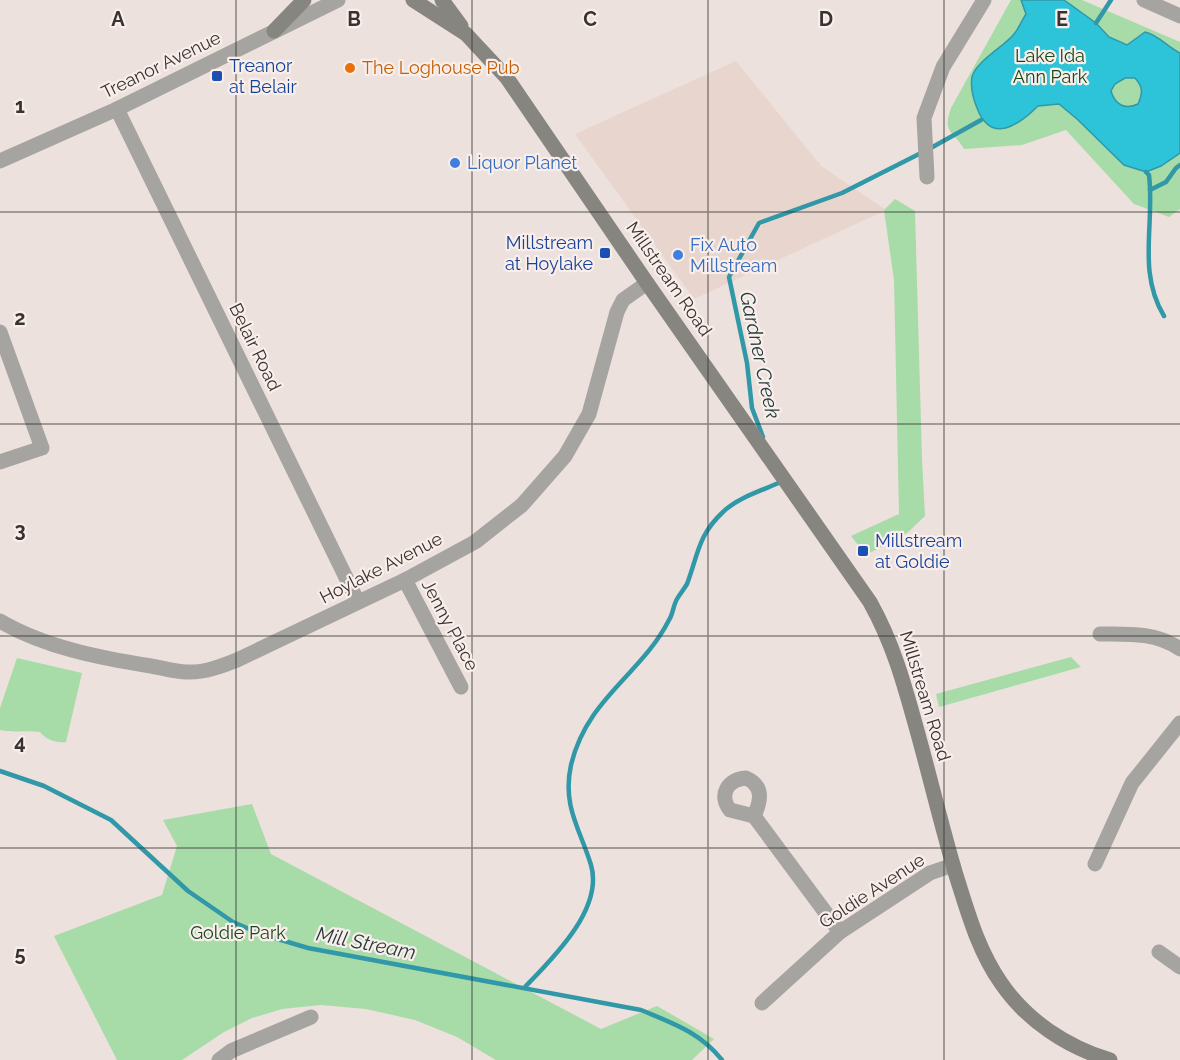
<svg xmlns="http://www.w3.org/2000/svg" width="1180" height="1060" viewBox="0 0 1180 1060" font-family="Raleway,sans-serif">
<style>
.built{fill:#e8d5ce}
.green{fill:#a7dba8}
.water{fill:#2dc3d9;stroke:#3098a7;stroke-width:1.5;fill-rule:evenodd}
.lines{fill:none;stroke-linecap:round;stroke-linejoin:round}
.stream{stroke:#3098a7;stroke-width:4.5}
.minor{stroke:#a5a4a0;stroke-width:15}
.tertiary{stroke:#a5a4a0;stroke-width:15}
.secondary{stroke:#878580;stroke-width:15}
.grid{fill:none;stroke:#373332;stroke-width:1.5;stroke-opacity:0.55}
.food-dot{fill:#e8710a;stroke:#f9eeea;stroke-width:2}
.transit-dot{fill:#1a4fb4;stroke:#f9eeea;stroke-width:2}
.shop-dot{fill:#3f7fe0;stroke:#f9eeea;stroke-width:2}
.labels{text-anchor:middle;stroke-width:4.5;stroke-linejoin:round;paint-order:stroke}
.park-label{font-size:18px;fill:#16481b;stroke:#f9eeea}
.street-label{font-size:18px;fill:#373332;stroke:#f9eeea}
.transit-label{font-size:18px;fill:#164399;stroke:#f9eeea;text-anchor:start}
.food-label{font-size:18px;fill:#c56008;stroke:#f9eeea;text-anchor:start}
.shop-label{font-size:18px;fill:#366cbe;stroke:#f9eeea;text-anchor:start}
.water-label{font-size:20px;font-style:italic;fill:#243c40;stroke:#f9eeea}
.grid-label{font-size:20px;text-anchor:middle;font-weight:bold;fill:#373332;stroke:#f9eeea;stroke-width:4.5;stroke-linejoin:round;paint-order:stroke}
</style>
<rect width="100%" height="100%" fill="#ece1dd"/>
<path class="built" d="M736,61L821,166L886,210L694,299L575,134Z"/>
<g class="green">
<path d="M1011,0H1082L1180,42V209L1169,217L1134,204L1066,130L1022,145L964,149C953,130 942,133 951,108Z"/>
<path d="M895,199L915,211L922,459L925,516L907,533L866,555L851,536L899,514L894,280L884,210Z"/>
<path d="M1071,657L1081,667L939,707L936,694Z"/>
<path d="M17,658L82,673L66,742C56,743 46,740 40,732C25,730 15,733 0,730V708Z"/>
<path d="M252,804L271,854L601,1029L657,1006L714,1039L692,1060H496L457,1037L415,1020L366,1009L321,1005L282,1009L252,1018L224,1032L182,1060H117L54,936L162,895L177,846L163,820Z"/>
</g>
<path class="water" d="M1021,0H1064L1096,23L1109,37L1127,45L1145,32C1160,36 1166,46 1180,53V153L1161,166L1146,172L1124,165L1077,119L1059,104L1038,106C1019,125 991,145 977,108C973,98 970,88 972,77C976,61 1005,46 1014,34C1019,28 1022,20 1026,14ZM1125,78H1135C1143,87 1143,93 1138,104C1125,110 1115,105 1111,91L1115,84Z"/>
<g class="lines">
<g class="stream">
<path d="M1096,23L1111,0"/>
<path d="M929,149L981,120"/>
<path d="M1146,172L1149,175C1155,225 1137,271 1164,316"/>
<path d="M1150,190L1166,182L1176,168L1180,165"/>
<path d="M763,437L752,408L747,363L729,277L759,223L842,193L921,153"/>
<path d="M0,771L44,786L111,820L188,891L233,922L261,934L308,948L641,1010C672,1023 700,1032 722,1060"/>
<path d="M525,987C552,959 604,909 591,865C580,829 562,806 571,765C587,698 641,675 669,620C673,614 673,606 677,599C680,594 684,589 687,584C698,555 698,535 723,512C738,497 764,490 783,481"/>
</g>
<g class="minor">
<path d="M1144,0L1180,16"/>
<path d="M117,109L358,602"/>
<path d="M927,177L924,118L943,67L984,0"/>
<path d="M0,332L42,448L0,462"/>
<path d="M405,580L461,687"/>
<path d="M0,621C44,647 100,658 151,666C163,668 175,672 187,672C204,673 222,666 237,660L405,580L475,542L522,505L565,456L589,414L617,312L623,300L647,283"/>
<path d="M1100,634C1127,634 1156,632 1180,649"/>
<path d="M746,778C764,786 761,801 754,816L730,810C718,795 728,779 746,778Z"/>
<path d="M754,816L840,932"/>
<path d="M1095,864L1132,783L1180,723"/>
<path d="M1159,952L1180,967"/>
<path d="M762,1003L840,932L930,873L953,865"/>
<path d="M219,1060L231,1051L311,1017"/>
</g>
<path class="tertiary" d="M0,161L117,109L338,0"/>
<g class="secondary">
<path d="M413,0L466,34L507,78L647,283L870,602C894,645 905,687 918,734C931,781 942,828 956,875C968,913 978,950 1001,983C1027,1021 1067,1047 1110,1060"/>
<path d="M442,0L461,26"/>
<path d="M274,31L304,0"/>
</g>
</g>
<path class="grid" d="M236,0V1060M472,0V1060M708,0V1060M944,0V1060M0,212H1180M0,424H1180M0,636H1180M0,848H1180"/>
<circle class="food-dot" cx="350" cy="68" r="6"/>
<g class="transit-dot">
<rect x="211" y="70" width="12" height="12" rx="3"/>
<rect x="599" y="247" width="12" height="12" rx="3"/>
<rect x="857" y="545" width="12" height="12" rx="3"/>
</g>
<g class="shop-dot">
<circle cx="455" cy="163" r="6"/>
<circle cx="678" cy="255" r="6"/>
</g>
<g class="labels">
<g class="park-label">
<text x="1050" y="62">Lake Ida<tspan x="1050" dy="21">Ann Park</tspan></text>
<text x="238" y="939">Goldie Park</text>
</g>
<g class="street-label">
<text transform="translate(161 65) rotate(-26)" y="6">Treanor Avenue</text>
<text transform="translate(669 279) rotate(55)" y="6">Millstream Road</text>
<text transform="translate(255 347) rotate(64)" y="6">Belair Road</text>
<text transform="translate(381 568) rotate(-27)" y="6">Hoylake Avenue</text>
<text transform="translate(450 625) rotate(62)" y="6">Jenny Place</text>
<text transform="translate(925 696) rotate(73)" y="6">Millstream Road</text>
<text transform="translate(872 891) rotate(-33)" y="6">Goldie Avenue</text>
</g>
<g class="transit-label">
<text x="229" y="72">Treanor<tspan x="229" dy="21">at Belair</tspan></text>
<text x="593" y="249" text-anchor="end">Millstream<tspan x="593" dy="21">at Hoylake</tspan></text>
<text x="875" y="547">Millstream<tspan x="875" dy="21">at Goldie</tspan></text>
</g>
<g class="food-label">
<text x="362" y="74">The Loghouse Pub</text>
</g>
<g class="shop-label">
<text x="467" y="169">Liquor Planet</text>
<text x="690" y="251">Fix Auto<tspan x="690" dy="21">Millstream</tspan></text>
</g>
<g class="water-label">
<text transform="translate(760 355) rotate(78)" y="7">Gardner Creek</text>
<text transform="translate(366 943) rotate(11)" y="7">Mill Stream</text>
</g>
</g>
<g class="grid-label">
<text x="118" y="26">A</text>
<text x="354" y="26">B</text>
<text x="590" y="26">C</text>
<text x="826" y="26">D</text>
<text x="1062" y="26">E</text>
<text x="20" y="113">1</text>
<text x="20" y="325">2</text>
<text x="20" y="537">3</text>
<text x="20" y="749">4</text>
<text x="20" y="961">5</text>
</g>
</svg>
